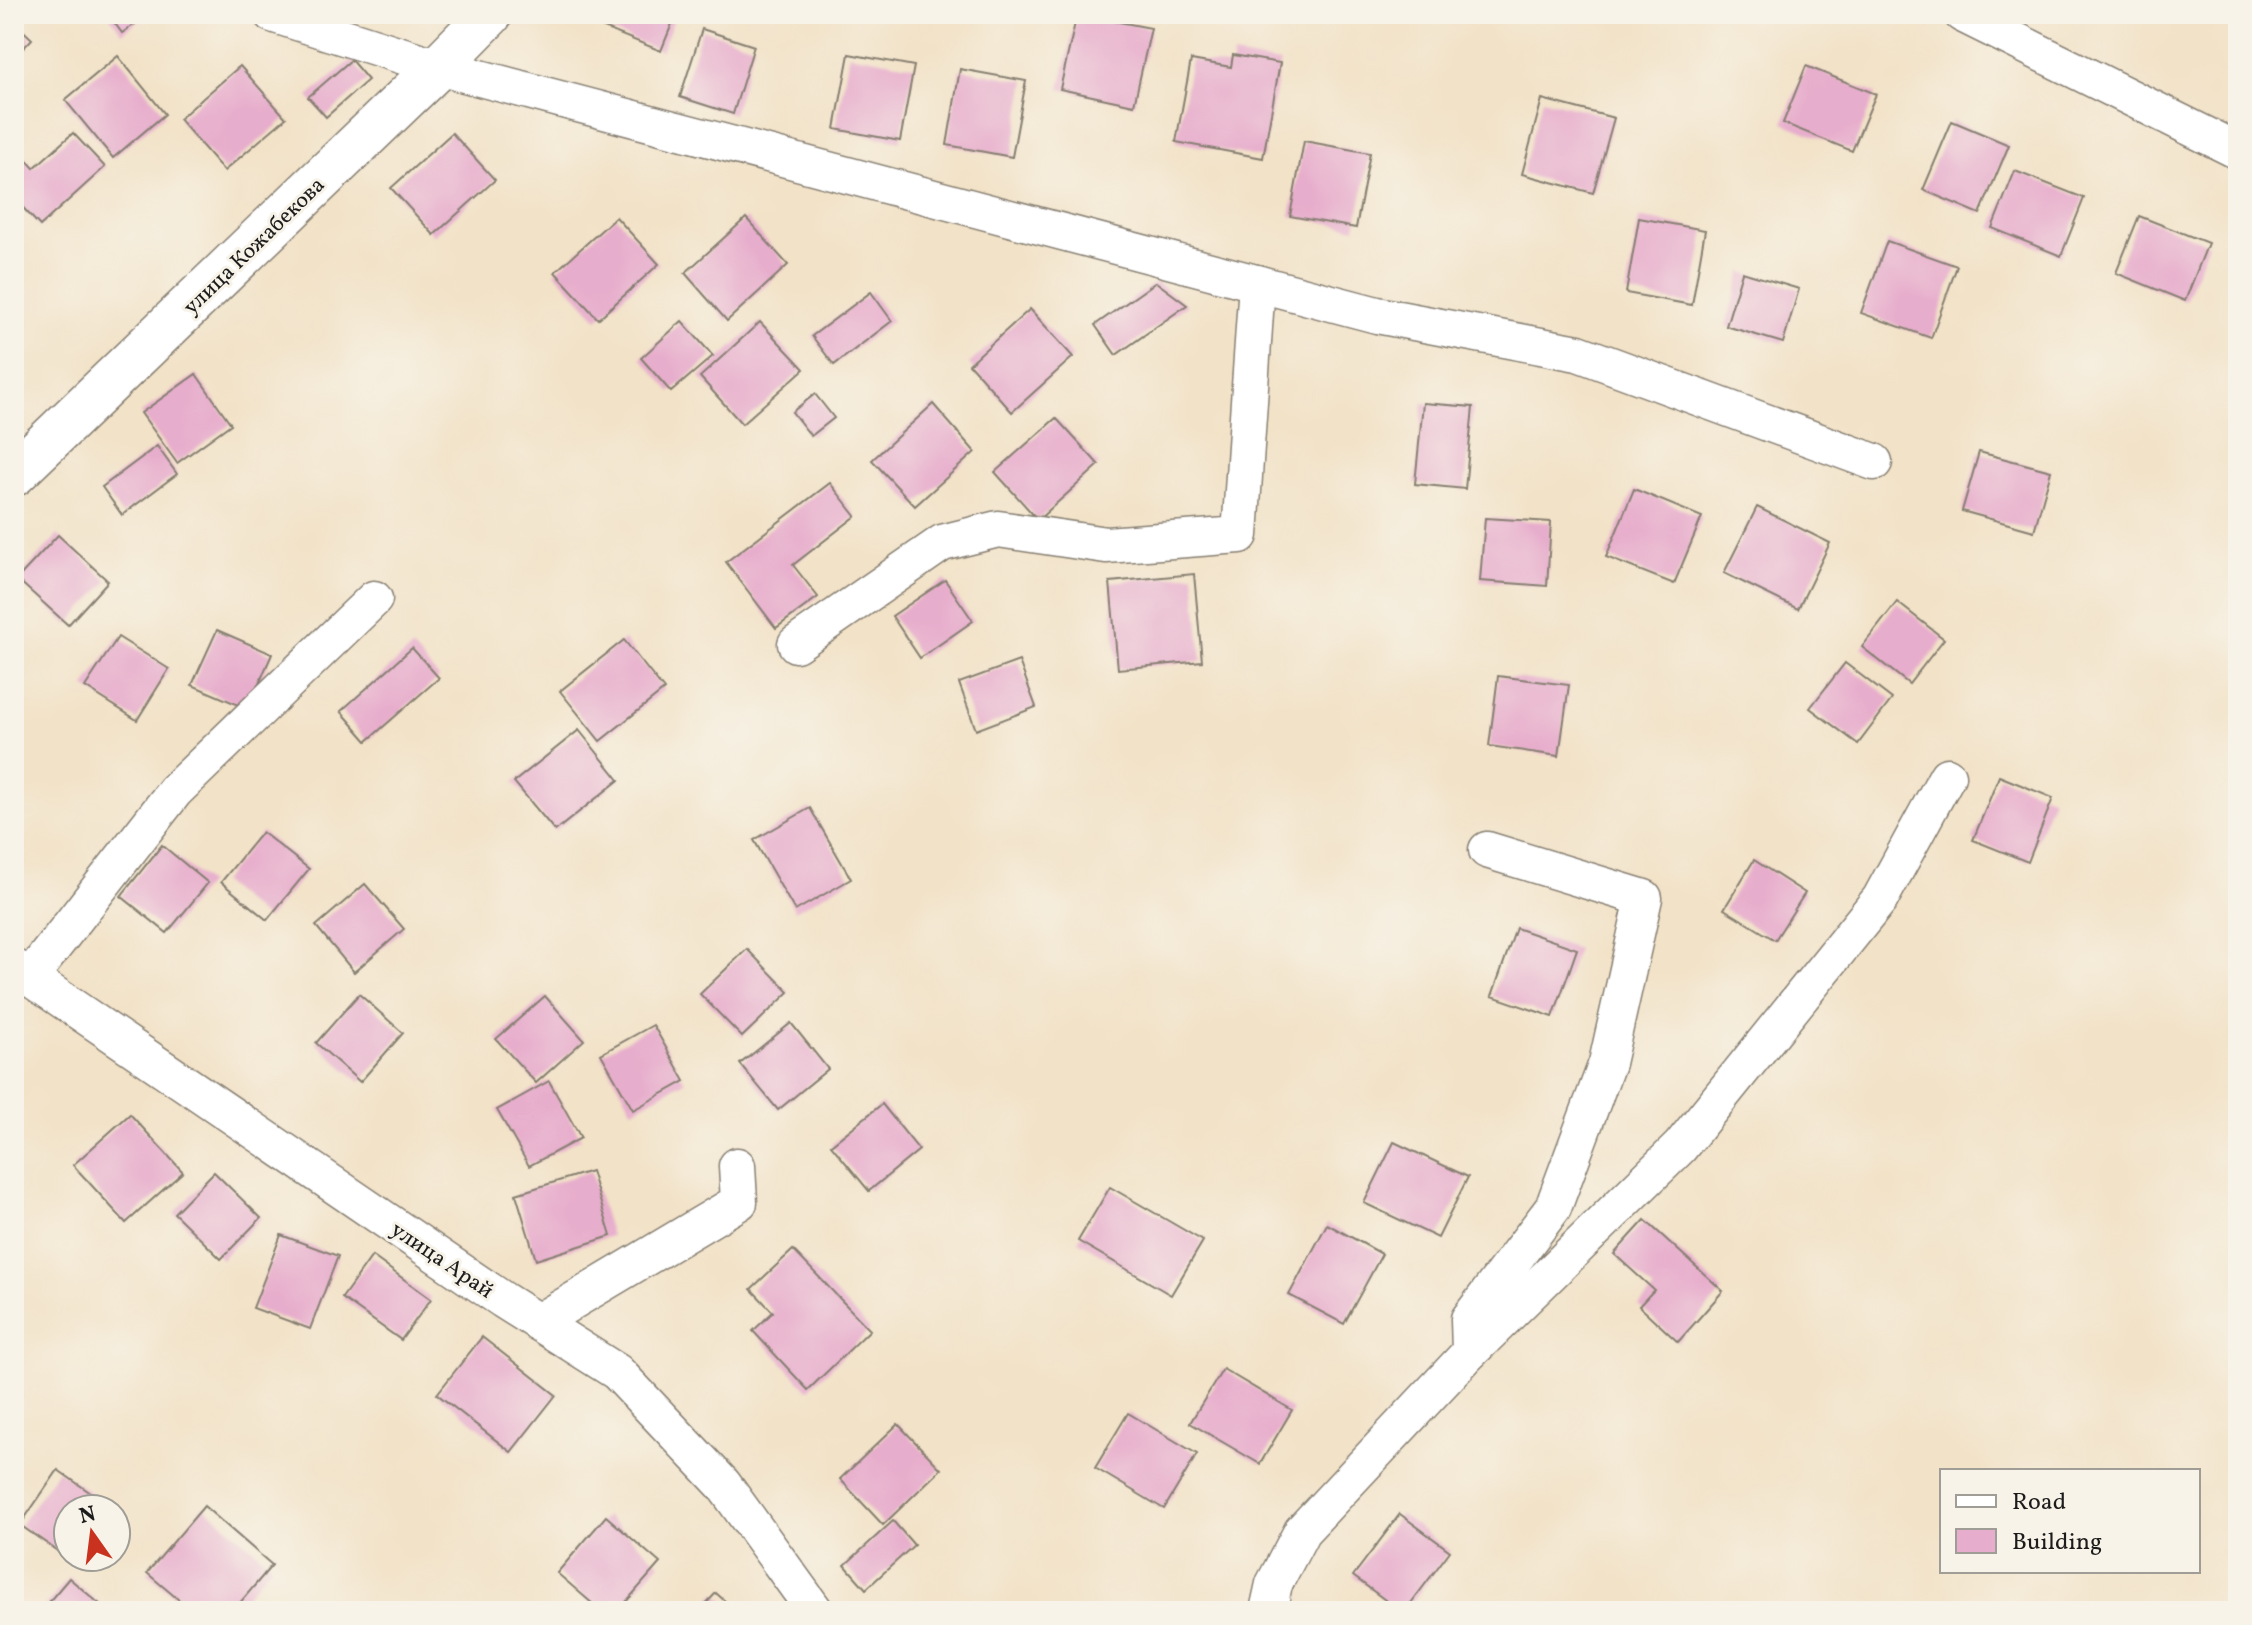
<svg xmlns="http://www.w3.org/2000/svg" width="2252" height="1625" viewBox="0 0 2252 1625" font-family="Vollkorn,serif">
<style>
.building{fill:#e7adcc}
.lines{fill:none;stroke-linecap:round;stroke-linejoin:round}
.minor-casing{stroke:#877f72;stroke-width:39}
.secondary-casing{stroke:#877f72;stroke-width:47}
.minor{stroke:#fff;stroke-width:36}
.secondary{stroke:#fff;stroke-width:44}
.labels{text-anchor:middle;stroke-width:6;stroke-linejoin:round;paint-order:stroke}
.street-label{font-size:22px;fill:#1c1c1c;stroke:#f7f3e8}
</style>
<rect width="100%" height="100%" fill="#f7f3e8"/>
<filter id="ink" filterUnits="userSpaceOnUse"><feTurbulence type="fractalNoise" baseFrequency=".0125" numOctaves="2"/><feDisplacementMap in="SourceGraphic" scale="16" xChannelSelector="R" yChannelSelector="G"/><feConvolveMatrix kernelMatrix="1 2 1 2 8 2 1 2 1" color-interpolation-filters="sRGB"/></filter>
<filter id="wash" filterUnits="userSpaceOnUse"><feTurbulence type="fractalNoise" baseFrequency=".006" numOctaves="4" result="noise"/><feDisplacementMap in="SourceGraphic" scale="32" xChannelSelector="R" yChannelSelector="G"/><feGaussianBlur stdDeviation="1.8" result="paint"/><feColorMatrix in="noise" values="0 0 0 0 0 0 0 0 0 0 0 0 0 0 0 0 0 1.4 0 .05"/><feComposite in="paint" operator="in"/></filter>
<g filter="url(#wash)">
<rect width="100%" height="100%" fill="#f2e2c7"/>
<g id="blocks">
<g class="building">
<path d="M108,14H149L122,33Z"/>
<path d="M593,14H676L661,51L589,22Z"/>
<path d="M1077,14L1151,28L1134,105L1060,89Z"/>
<path d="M14,22L32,39L14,58Z"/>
<path d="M702,29L754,46L733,114L680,97Z"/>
<path d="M849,54L914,66L900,141L835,129Z"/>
<path d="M1233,55L1280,63L1263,158L1176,142L1191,60L1231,67Z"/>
<path d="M118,56L165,114L113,158L65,100Z"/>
<path d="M351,60L368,80L326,117L308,97Z"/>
<path d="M240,66L286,118L224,171L179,119Z"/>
<path d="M1806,66L1876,94L1852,151L1783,123Z"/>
<path d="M960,69L1026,81L1012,157L947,145Z"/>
<path d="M1542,99L1614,118L1593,193L1522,174Z"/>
<path d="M1952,121L2009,145L1980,214L1923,190Z"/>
<path d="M73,133L105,167L40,226L14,198V146L34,168Z"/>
<path d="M452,133L495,180L434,235L391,188Z"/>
<path d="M1304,141L1370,153L1356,228L1290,216Z"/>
<path d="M2015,171L2084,198L2061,256L1992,228Z"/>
<path d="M2139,216L2208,243L2185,301L2116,273Z"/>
<path d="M616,217L659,264L598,319L555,272Z"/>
<path d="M746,218L788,265L727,321L685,273Z"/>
<path d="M1639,218L1705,230L1692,305L1626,293Z"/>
<path d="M1887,241L1957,266L1931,338L1861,313Z"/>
<path d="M1742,272L1799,289L1783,343L1726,326Z"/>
<path d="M1156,282L1187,305L1116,355L1095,325Z"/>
<path d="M871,292L892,321L834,365L812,336Z"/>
<path d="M1030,309L1073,357L1012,412L969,364Z"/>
<path d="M682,321L713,356L671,392L641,358Z"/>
<path d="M760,322L804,369L742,424L700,377Z"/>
<path d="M196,374L231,424L177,463L141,413Z"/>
<path d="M815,394L834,418L811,436L792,412Z"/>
<path d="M1423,403L1473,407L1465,489L1415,484Z"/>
<path d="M933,404L975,452L915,506L872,460Z"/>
<path d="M1056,418L1099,465L1038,520L995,472Z"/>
<path d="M157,446L177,474L122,515L102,487Z"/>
<path d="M1979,452L2051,471L2034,531L1962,511Z"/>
<path d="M830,483L856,516L793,565L818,597L776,628L726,562Z"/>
<path d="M1634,489L1702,517L1674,584L1606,557Z"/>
<path d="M1757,507L1830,543L1798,609L1724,573Z"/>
<path d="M1485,518L1551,522L1547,586L1480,581Z"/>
<path d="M58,535L108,581L68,625L17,579Z"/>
<path d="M1194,574L1202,661L1118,669L1110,582Z"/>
<path d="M945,580L973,621L920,658L892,616Z"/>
<path d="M1897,602L1944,639L1909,684L1862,647Z"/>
<path d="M217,630L272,654L248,709L192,685Z"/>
<path d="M118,637L169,669L137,720L85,687Z"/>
<path d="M624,640L664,690L600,741L560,691Z"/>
<path d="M412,648L439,678L367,741L341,711Z"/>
<path d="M1019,661L1036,707L976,730L959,683Z"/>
<path d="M1845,663L1892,699L1858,744L1810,708Z"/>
<path d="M1498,676L1569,685L1559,756L1489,746Z"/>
<path d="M579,730L619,780L555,831L514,782Z"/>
<path d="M1999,776L2053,798L2028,862L1973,840Z"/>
<path d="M810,808L851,879L795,911L754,840Z"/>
<path d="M262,832L309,869L267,920L221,882Z"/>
<path d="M162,845L208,883L167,933L121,896Z"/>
<path d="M1754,860L1805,893L1775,940L1724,909Z"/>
<path d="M365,884L404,929L354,972L316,926Z"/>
<path d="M1516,928L1577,949L1553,1017L1492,996Z"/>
<path d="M747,949L789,992L742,1037L700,994Z"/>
<path d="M359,994L403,1033L360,1082L316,1043Z"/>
<path d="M545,996L584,1040L536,1083L496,1039Z"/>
<path d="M791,1023L828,1069L778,1110L740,1064Z"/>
<path d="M653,1025L685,1081L633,1110L601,1054Z"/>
<path d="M549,1081L581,1138L529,1166L497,1110Z"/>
<path d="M882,1104L919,1150L869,1191L831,1145Z"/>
<path d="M130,1114L183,1172L126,1223L73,1165Z"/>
<path d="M1394,1142L1468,1177L1438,1238L1364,1203Z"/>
<path d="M591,1171L611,1236L536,1260L516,1194Z"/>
<path d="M214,1172L261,1218L221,1259L174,1213Z"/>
<path d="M1110,1187L1203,1241L1171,1295L1078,1241Z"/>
<path d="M1645,1220L1723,1291L1678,1342L1639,1306L1654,1290L1614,1254Z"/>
<path d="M1327,1224L1382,1254L1344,1324L1289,1295Z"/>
<path d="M281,1235L338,1256L310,1329L253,1308Z"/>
<path d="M793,1250L870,1330L808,1390L753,1331L773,1312L751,1289Z"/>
<path d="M372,1256L431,1299L401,1340L342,1298Z"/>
<path d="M482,1337L556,1395L511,1452L437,1394Z"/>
<path d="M1223,1369L1292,1410L1260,1464L1190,1423Z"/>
<path d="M1128,1413L1197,1454L1164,1509L1095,1468Z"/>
<path d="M898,1424L941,1469L883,1525L840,1479Z"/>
<path d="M58,1470L98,1498L90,1509H68V1539L59,1552L20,1525Z"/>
<path d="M204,1506L272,1565L233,1611H192L147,1573Z"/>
<path d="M1400,1514L1450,1551L1405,1611H1400L1353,1576Z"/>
<path d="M606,1516L660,1563L618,1611H601L557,1573Z"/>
<path d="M893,1521L914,1545L866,1589L845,1565Z"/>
<path d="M69,1578L108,1611H41Z"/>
<path d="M716,1593L736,1611H699Z"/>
</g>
</g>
</g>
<g filter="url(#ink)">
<use href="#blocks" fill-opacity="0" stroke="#877f72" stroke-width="2"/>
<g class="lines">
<g class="minor-casing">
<g id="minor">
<path d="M272,14L438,67L1377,315L1578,353L1874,462"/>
<path d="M1962,14L2238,151"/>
<path d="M796,644L942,543L998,529L1106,545L1240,535L1257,283"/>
<path d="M14,967L503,1300L617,1372L723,1484L815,1611"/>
<path d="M30,977L175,791L374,599"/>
<path d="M538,1322L739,1202L737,1166"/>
<path d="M1470,1352L1469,1319L1553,1208L1607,1063L1644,898L1487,850"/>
<path d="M1268,1611L1274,1584L1302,1531L1470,1352L1680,1147L1880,899L1947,776"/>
</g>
</g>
<g class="secondary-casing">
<path id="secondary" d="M14,474L438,67L490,14"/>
</g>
<use href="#minor" class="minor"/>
<use href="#secondary" class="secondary"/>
</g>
</g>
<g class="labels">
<g class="street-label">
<text transform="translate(253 245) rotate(-44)" y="8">улица Кожабекова</text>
<text transform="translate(443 1259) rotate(34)" y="8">улица Арай</text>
</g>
</g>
<rect width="2252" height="1625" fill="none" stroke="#f7f3e8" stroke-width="48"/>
<rect x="1940" y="1469" width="260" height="104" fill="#f7f3e8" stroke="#9f9d96" stroke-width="2"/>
<rect x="1956" y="1495" width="40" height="12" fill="#ffffff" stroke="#9f9d96" stroke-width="2"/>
<text x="2012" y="1509" font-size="24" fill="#1c1c1c">Road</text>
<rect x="1956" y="1529" width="40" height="24" fill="#e7adcc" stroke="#9f9d96" stroke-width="2"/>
<text x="2012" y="1549" font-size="24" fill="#1c1c1c">Building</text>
<g transform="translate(92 1533) rotate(346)"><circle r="38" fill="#f7f3e8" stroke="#9f9d96" stroke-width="2"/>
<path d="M0-6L14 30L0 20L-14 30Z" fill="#c8321e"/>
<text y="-12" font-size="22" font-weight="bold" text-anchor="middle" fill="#1c1c1c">N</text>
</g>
</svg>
